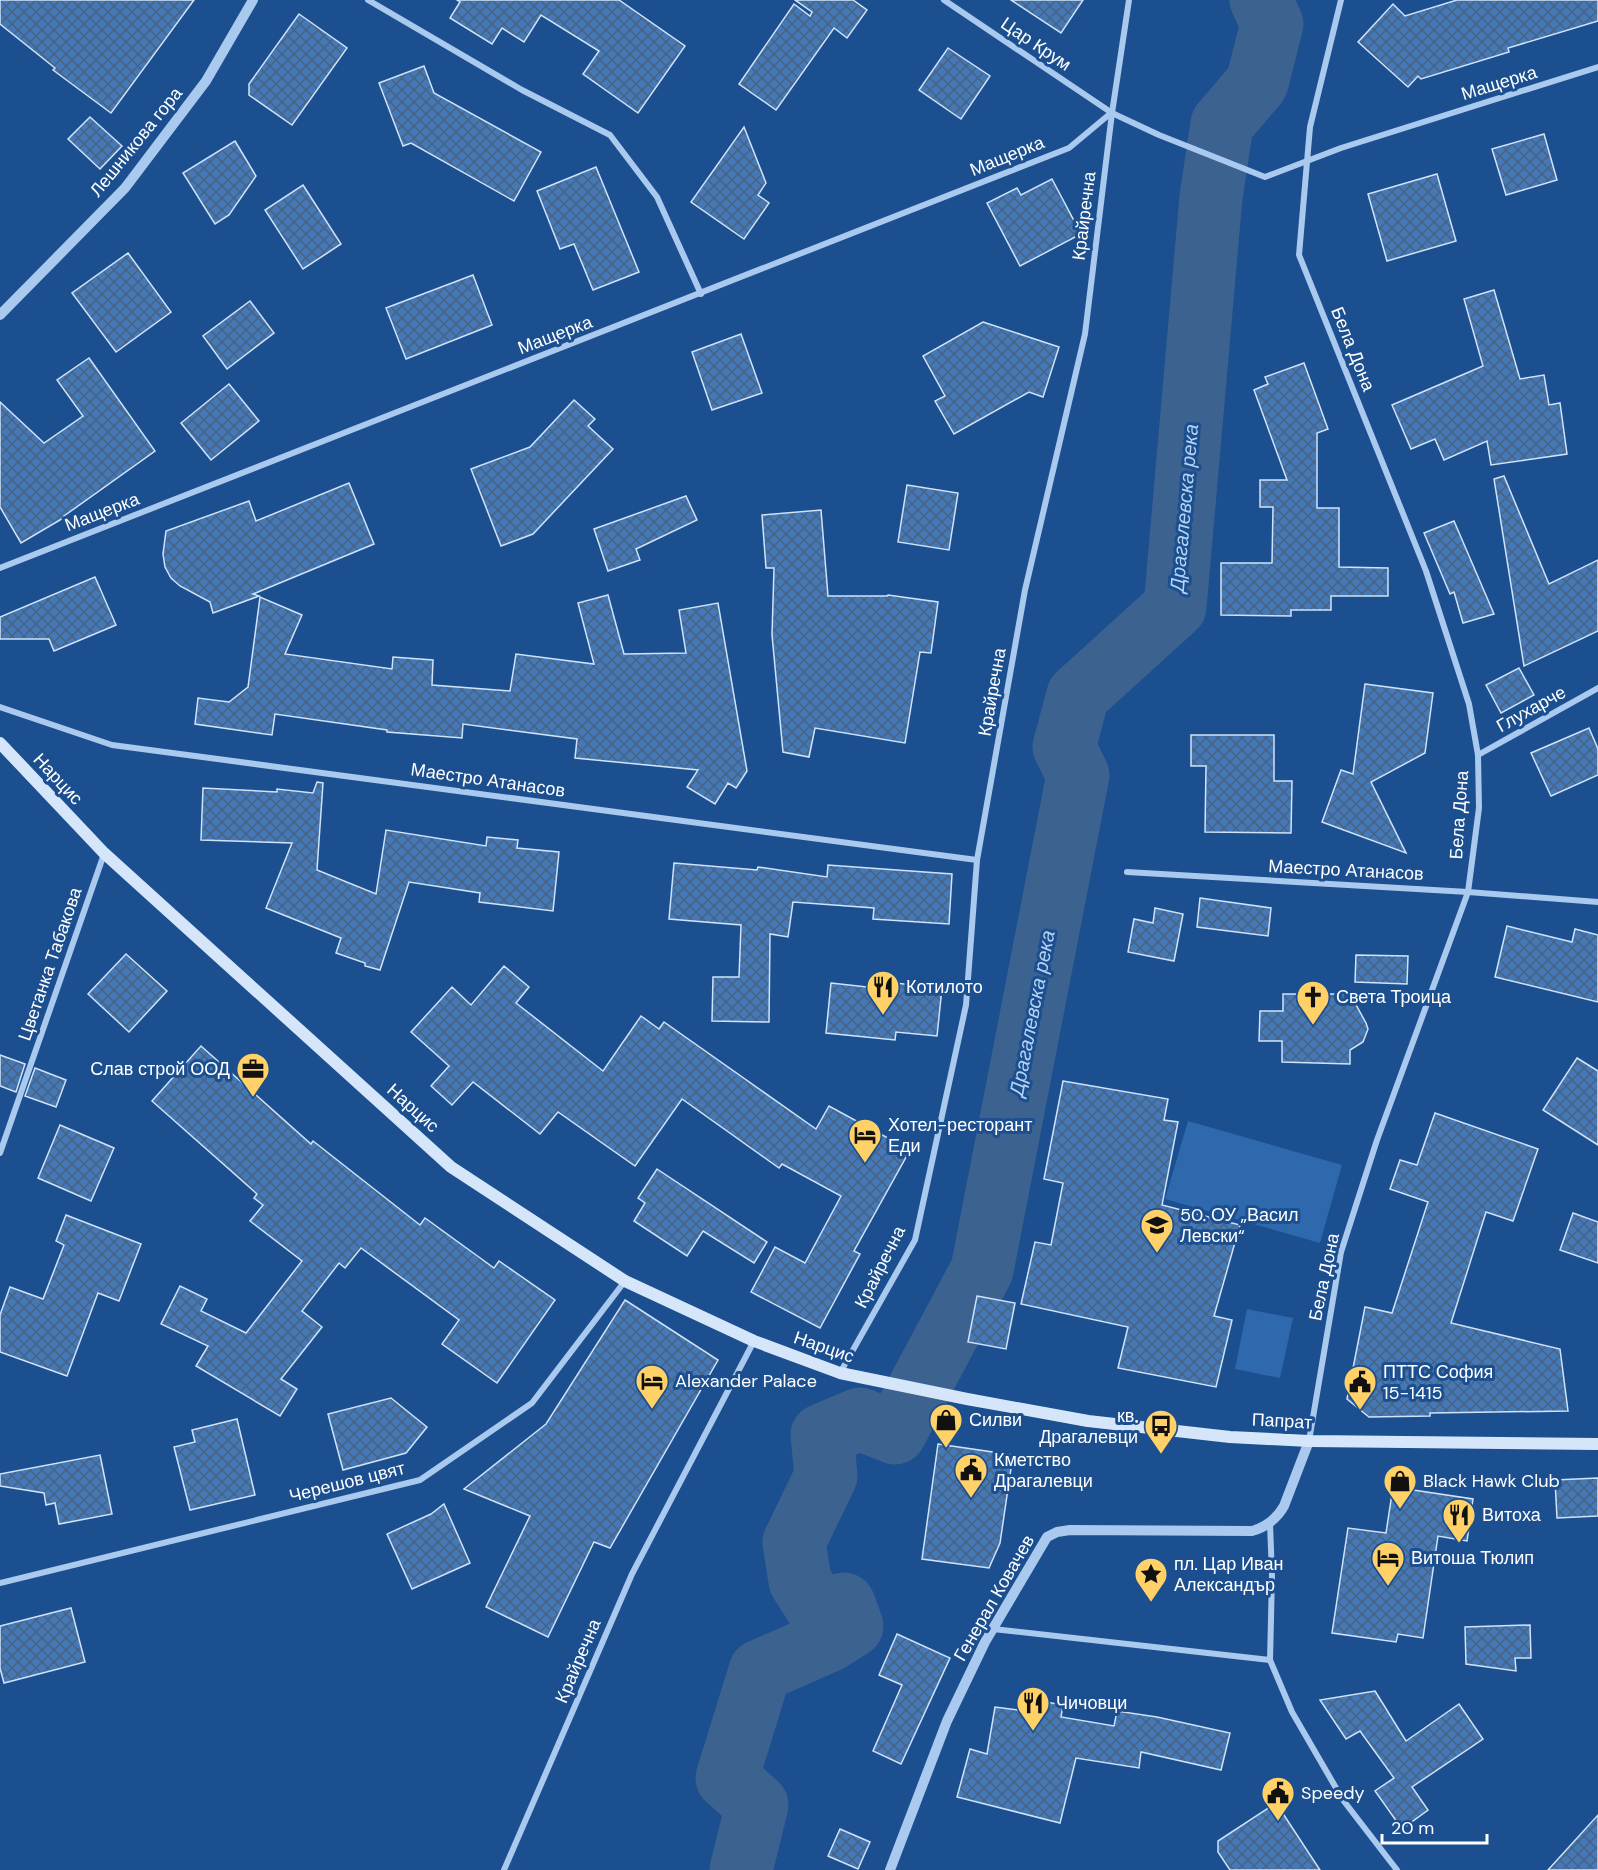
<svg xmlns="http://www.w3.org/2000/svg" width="1598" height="1870" viewBox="0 0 1598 1870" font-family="'DM Sans',sans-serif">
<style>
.green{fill:#2e69ad}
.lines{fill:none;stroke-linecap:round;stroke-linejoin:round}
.river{stroke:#3c6290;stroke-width:63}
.building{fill:url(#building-cross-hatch);stroke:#cfe3fa;stroke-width:1.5}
.minor{stroke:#a9c9ee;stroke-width:6}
.tertiary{stroke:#a9c9ee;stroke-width:10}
.secondary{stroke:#d6e6fa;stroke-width:12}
.labels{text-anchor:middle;stroke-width:6;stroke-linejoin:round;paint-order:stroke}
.street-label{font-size:18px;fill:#fff;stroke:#1b4f8f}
.poi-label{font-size:18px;fill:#fff;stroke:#1b4f8f;text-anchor:start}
.water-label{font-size:20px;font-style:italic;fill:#b5d3f5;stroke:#1b4f8f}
</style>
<defs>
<pattern id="building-cross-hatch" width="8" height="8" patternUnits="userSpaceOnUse" patternTransform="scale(1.5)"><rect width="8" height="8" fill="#4478b7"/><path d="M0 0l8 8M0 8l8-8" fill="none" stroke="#486282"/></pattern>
</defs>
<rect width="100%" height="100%" fill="#1b4f8f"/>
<g class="green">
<path d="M1188,1121L1342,1165L1320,1243L1165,1199Z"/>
<path d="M1247,1309L1293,1318L1280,1378L1235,1369Z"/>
</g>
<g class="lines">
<path class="river" d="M741,1870L757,1805L727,1778L760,1671L828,1641L852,1626L844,1604L819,1611L800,1581L794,1542L826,1476L822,1435L860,1419L895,1433L982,1270L1078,775L1064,747L1078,695L1175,607L1211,197L1222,124L1257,83L1272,24L1261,0"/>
</g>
<g class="building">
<path d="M0,0H194L111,113L53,70L55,68L0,24Z"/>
<path d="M457,0H619L685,46L638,113L583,74L599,51L541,15L524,42L502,28L492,44L450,18L460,2Z"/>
<path d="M795,0H853L867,10L847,38L834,28L776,110L739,84L794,4L810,16L812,12Z"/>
<path d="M1011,0H1083L1061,33Z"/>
<path d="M1457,0H1598V21L1508,48L1509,52L1421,79L1418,76L1408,87L1358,42L1393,4L1405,16Z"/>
<path d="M299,14L347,48L292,125L249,95V84Z"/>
<path d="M948,48L990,76L961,119L919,90Z"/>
<path d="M424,66L434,93L541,152L514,201L411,143L403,146L379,83Z"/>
<path d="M90,117L122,146L100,169L68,139Z"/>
<path d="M744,127L766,183L758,195L769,203L744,239L691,202Z"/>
<path d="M1544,134L1557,180L1506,195L1492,149Z"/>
<path d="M235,141L256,176L229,215L215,224L183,173Z"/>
<path d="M596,167L639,272L593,290L574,244L560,249L537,191Z"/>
<path d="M1437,174L1456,241L1387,261L1368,194Z"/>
<path d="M1052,179L1081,234L1020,266L987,203L1017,188L1021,195Z"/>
<path d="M303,185L341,244L303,269L265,210Z"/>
<path d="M128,253L171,312L116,352L72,293Z"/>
<path d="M473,275L492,325L406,359L386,308Z"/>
<path d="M1494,290L1520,379L1544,375L1549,405L1560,403L1567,454L1491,465L1487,441L1444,460L1435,439L1411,449L1392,405L1483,366L1464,299Z"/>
<path d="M250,301L274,333L227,369L203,336Z"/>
<path d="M983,322L1059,347L1043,397L1029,392L954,434L935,401L945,396L923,356Z"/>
<path d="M741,334L762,393L712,410L692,352Z"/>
<path d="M89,358L155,451L64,516L65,517L21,543L0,507V402L44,443L83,416L57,380Z"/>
<path d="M1304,363L1328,429L1317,433V508H1339V567L1388,568V596H1331V610H1291V616L1221,615V563H1272L1273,507H1260V480H1287L1254,390L1268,384L1265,377Z"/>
<path d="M229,384L259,421L211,460L181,423Z"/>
<path d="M574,400L595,419L588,426L613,449L533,534L501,546L471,469L530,447Z"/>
<path d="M1504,476L1549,584L1598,560V631L1524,666L1494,479Z"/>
<path d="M349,483L374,544L253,594L259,596L213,613L210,602L180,586L171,578L165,567L163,554L166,531L249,501L256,521Z"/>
<path d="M907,485L958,493L949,550L898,542Z"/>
<path d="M686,496L697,520L636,549L640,560L608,571L594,529Z"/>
<path d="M821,510L828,596H887L888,595L938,602L931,653L920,652L905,743L815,728L809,757L783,752L772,635L774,568H766L762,515Z"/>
<path d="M1454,521L1494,614L1463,623L1454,592L1450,594L1424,533Z"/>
<path d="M95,577L116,625L54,651L49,639H0V617Z"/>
<path d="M608,595L624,654L686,653L679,610L718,603L747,771L736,788L728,783L715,804L687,787L698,770L575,758L577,739L463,724L462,738L387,732V730L275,714L272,735L195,724L198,698L229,702L248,687L260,597L302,615L285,654L392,669L393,657L433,660L432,685L510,691L516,654L594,664L578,603Z"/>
<path d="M1519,668L1534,695L1501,713L1486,685Z"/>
<path d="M1365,684L1433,693L1425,753L1371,782L1406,853L1322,822L1341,770L1353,774Z"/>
<path d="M1589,728L1598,749V775L1551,796L1531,753Z"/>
<path d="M1191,735H1274V781H1292L1291,833L1205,832L1206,766H1191Z"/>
<path d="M317,782L323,783L317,870L376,894L386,830L486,846L487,837L518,840L517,848L559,852L553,911L479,902L480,893L409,882L380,970L365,966V963L336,953L341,938L266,908L292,843L201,840L203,788L277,792V789L313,793Z"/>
<path d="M674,863L757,870L758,867L827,877L828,865L952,874L949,924L873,919L874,908L793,902L788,937L770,934L769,1022L712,1021L713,977H739L741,925L669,919Z"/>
<path d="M1200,898L1271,908L1268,936L1197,927Z"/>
<path d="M1155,908L1183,914L1174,961L1128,952L1134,919L1153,923Z"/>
<path d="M1507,926L1572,942L1575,929L1598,935V1002L1495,977Z"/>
<path d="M126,954L167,991L129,1032L88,994Z"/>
<path d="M1356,955L1408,956L1407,984L1355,982Z"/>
<path d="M504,966L529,987L516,1003L603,1071L641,1016L659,1029L664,1022L816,1129L829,1106L910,1150L854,1251L860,1254L820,1328L751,1292L775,1247L805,1263L841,1196L782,1164L779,1168L682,1099L635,1166L558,1112L540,1134L473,1082L452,1105L431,1086L449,1066L411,1032L452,987L471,1005Z"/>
<path d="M831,983L894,990L895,983L942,988L937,1036L896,1032L895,1040L826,1033Z"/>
<path d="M1283,994H1350L1366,1023L1368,1029L1363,1042L1350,1050V1064L1282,1062V1041H1259L1260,1011H1283Z"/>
<path d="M201,1046L311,1144L313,1141L420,1225L425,1218L494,1268L499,1261L555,1300L497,1383L442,1344L459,1320L361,1248L345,1268L339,1263L302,1311L322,1327L281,1379L297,1389L280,1416L196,1366L208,1346L161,1324L180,1286L207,1299L201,1311L246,1333L302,1261L250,1221L263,1205L254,1198L257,1194L152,1101Z"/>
<path d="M0,1055L25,1064L16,1092L0,1086Z"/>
<path d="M1577,1058L1598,1071V1145L1543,1110Z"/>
<path d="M35,1068L66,1080L56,1107L25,1096Z"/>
<path d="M1063,1081L1168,1099L1164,1120L1178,1122L1162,1205L1240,1225L1214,1316L1232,1320L1216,1387L1118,1368L1128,1327L1021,1304L1035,1242L1051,1245L1063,1183L1044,1179Z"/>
<path d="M1435,1113L1538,1149L1513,1221L1486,1212L1451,1323L1560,1349L1568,1411L1430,1413V1416L1369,1417L1347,1399L1365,1307L1392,1313L1428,1202L1390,1189L1400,1160L1417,1165Z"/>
<path d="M60,1125L114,1148L91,1201L38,1178Z"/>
<path d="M657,1169L767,1242L754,1263L703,1231L687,1256L634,1221L645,1203L638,1198Z"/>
<path d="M1573,1213L1598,1222V1263L1560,1250Z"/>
<path d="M66,1215L141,1244L119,1301L98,1293L67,1376L0,1352V1315L10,1287L43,1299L64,1245L56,1241Z"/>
<path d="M977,1296L1015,1303L1006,1349L968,1342Z"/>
<path d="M625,1300L718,1360L610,1548L594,1542L548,1637L486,1607L530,1516L464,1489L546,1424Z"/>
<path d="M391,1398L427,1427L406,1453L343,1470L328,1414Z"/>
<path d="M237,1419L255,1495L190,1510L174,1447L195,1442L192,1430Z"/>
<path d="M938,1444L1013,1455L1000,1543L989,1568L922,1559Z"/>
<path d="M100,1455L112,1514L59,1524L55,1503L46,1505L44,1493L0,1486V1474Z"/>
<path d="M1598,1478V1516L1557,1518L1555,1480Z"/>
<path d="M1393,1487L1473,1499L1467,1541L1438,1536L1423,1638L1398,1634L1396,1642L1332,1633L1348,1528L1386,1533Z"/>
<path d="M444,1504L470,1563L412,1589L387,1534L431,1514Z"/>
<path d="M71,1608L85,1662L4,1683L0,1668V1626Z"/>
<path d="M1530,1625L1531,1658H1515L1516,1671L1466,1664L1465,1627Z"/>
<path d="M897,1634L950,1658L901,1764L873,1751L902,1685L879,1675Z"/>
<path d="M1375,1691L1406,1741L1459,1704L1483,1739L1412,1787L1428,1810L1402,1829L1375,1791L1394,1778L1360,1731L1346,1739L1320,1700Z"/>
<path d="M1035,1700L1063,1705L1061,1717L1114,1726L1117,1711L1157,1717L1230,1733L1221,1770L1141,1752L1139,1768L1076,1758L1060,1823L957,1797L970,1749L987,1754L995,1707L1033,1712Z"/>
<path d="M1276,1803L1320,1870H1230L1218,1852V1841Z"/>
<path d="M1598,1815V1870H1548Z"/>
<path d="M840,1829L870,1842L858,1869L828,1856Z"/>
</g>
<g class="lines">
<g class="minor">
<path d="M368,0L522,90L610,135L657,197L701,294"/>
<path d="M944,0L1112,113L1159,135L1265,177L1341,148L1598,67"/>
<path d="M0,568L1069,148L1111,113"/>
<path d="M0,707L112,745L977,860"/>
<path d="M1478,755L1598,688"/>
<path d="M1127,872L1468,892L1598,902"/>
<path d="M0,1153L104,854"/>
<path d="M840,1373L915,1240L966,1005L977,860L1025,590L1085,334L1112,113L1129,0"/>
<path d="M1309,1441L1341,1252L1377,1140L1468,892L1479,808L1478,755L1469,704L1426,571L1299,255L1310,127L1341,0"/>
<path d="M1270,1523L1272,1576L1270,1660L1292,1712L1343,1800L1397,1870"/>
<path d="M0,1583L420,1480L532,1403L625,1281"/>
<path d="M993,1629L1270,1660"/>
<path d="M504,1870L632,1574L754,1341"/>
</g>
<g class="tertiary">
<path d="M0,315L125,188L206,81L253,0"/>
<path d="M890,1870L947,1721L985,1642L1047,1537L1057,1532L1070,1530L1252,1531C1266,1527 1276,1520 1284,1506L1309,1441"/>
</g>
<path class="secondary" d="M0,743L104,853L451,1167L625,1281L754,1341L840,1373L967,1399L1088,1421L1230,1437L1309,1441L1598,1444"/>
</g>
<defs>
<g id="restaurant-pin" transform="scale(1.725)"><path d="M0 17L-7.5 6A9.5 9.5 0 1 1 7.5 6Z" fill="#ffd166" stroke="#1b4f8f"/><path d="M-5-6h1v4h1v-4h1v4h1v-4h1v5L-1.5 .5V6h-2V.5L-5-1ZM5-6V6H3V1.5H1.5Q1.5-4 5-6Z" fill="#111"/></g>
<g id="church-pin" transform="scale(1.725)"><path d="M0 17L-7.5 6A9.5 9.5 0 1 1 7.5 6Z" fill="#ffd166" stroke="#1b4f8f"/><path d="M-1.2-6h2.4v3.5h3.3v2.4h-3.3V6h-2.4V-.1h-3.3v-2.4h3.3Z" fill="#111"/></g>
<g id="office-pin" transform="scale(1.725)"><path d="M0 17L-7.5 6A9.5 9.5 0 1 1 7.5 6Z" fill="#ffd166" stroke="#1b4f8f"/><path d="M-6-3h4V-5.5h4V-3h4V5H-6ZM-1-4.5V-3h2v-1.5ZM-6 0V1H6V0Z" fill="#111"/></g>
<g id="hotel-pin" transform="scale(1.725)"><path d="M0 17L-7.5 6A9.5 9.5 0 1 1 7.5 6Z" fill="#ffd166" stroke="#1b4f8f"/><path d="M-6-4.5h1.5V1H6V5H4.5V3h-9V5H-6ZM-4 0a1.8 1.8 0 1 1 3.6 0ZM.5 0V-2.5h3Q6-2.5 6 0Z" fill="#111"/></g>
<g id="school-pin" transform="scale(1.725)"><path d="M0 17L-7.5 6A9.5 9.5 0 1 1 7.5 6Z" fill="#ffd166" stroke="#1b4f8f"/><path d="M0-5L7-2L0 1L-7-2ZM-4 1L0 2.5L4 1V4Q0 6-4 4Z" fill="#111"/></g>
<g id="civic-pin" transform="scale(1.725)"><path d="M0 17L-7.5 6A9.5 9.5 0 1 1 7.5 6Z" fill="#ffd166" stroke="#1b4f8f"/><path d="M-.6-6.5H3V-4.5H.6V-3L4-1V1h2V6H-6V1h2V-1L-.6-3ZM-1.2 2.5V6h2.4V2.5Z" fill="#111"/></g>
<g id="shop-pin" transform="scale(1.725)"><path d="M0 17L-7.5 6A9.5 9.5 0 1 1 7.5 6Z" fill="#ffd166" stroke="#1b4f8f"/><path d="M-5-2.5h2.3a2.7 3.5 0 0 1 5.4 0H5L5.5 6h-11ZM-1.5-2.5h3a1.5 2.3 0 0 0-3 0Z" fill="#111"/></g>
<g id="bus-pin" transform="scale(1.725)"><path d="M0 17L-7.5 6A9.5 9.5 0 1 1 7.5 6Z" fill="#ffd166" stroke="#1b4f8f"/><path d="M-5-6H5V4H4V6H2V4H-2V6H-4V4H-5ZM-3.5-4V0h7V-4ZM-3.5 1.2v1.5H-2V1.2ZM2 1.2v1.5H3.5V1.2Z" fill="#111"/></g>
<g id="sight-pin" transform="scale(1.725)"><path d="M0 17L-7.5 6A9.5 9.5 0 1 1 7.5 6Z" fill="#ffd166" stroke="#1b4f8f"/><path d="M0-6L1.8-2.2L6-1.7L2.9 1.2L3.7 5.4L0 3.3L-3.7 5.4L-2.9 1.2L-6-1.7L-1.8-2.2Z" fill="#111"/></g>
</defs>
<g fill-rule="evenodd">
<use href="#restaurant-pin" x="883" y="987"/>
<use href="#church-pin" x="1313" y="997"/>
<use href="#office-pin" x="253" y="1069"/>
<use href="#hotel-pin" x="865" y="1135"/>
<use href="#school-pin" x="1157" y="1225"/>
<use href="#hotel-pin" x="652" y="1381"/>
<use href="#civic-pin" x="1360" y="1382"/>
<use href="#shop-pin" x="946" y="1420"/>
<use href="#bus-pin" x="1161" y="1426"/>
<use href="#civic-pin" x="971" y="1470"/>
<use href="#shop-pin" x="1400" y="1481"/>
<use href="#restaurant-pin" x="1459" y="1515"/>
<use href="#hotel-pin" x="1388" y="1558"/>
<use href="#sight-pin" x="1151" y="1574"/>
<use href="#restaurant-pin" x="1033" y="1703"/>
<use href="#civic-pin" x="1278" y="1793"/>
</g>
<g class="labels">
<g class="street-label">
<text transform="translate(1036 44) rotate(34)" y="6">Цар Крум</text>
<text transform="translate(1499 83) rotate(-17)" y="6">Мащерка</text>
<text transform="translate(136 142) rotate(-51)" y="6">Лешникова гора</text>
<text transform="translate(1007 156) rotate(-22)" y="6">Мащерка</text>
<text transform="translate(1084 216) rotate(-83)" y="6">Крайречна</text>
<text transform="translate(555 335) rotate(-21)" y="6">Мащерка</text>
<text transform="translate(1353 349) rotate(68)" y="6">Бела Дона</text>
<text transform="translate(102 512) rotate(-21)" y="6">Мащерка</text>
<text transform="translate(992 692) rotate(-80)" y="6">Крайречна</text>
<text transform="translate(1531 709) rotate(-29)" y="6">Глухарче</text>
<text transform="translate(58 779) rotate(47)" y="6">Нарцис</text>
<text transform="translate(488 780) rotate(8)" y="6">Маестро Атанасов</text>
<text transform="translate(1459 815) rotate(-86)" y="6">Бела Дона</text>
<text transform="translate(1346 870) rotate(3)" y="6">Маестро Атанасов</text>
<text transform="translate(50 964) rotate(-71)" y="6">Цветанка Табакова</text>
<text transform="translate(413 1108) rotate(42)" y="6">Нарцис</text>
<text transform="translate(880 1267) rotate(-63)" y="6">Крайречна</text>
<text transform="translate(1324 1277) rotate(-78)" y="6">Бела Дона</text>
<text transform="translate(824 1347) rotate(19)" y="6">Нарцис</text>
<text transform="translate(1282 1421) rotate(3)" y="6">Папрат</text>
<text transform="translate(347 1482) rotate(-14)" y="6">Черешов цвят</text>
<text transform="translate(994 1598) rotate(-60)" y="6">Генерал Ковачев</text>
<text transform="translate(578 1661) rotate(-67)" y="6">Крайречна</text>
</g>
<g class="poi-label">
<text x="906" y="993">Котилото</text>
<text x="1336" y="1003">Света Троица</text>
<text x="230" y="1075" text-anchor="end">Слав строй ООД</text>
<text x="888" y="1131">Хотел-ресторант<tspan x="888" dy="21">Еди</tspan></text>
<text x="1180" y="1221">50. ОУ „Васил<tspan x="1180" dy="21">Левски“</tspan></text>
<text x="1383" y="1378">ПТТС София<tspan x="1383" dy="21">15-1415</tspan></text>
<text x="675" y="1387">Alexander Palace</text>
<text x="1138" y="1422" text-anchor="end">кв.<tspan x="1138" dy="21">Драгалевци</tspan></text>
<text x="969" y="1426">Силви</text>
<text x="994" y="1466">Кметство<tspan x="994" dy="21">Драгалевци</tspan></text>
<text x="1423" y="1487">Black Hawk Club</text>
<text x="1482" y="1521">Витоха</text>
<text x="1411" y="1564">Витоша Тюлип</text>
<text x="1174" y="1570">пл. Цар Иван<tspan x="1174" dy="21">Александър</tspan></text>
<text x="1056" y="1709">Чичовци</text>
<text x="1301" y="1799">Speedy</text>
</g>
<g class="water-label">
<text transform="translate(1184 508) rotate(-85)" y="7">Драгалевска река</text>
<text transform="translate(1032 1013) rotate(-79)" y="7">Драгалевска река</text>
</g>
</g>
<path d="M1382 1834v9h105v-9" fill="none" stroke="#ffffff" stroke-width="3"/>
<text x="1391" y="1834" font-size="18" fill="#ffffff" stroke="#1b4f8f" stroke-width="4.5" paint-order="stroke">20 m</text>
</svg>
